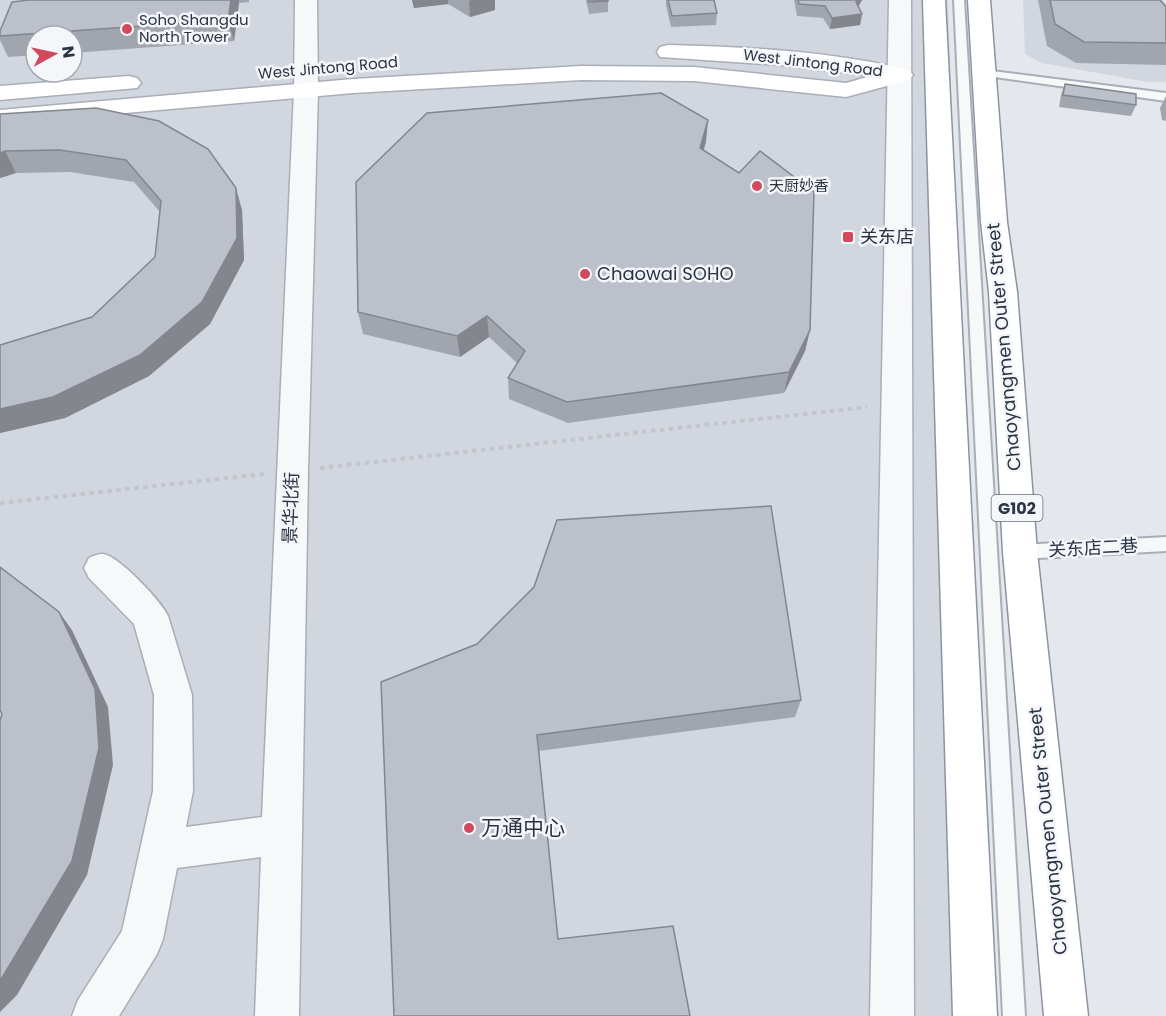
<svg xmlns="http://www.w3.org/2000/svg" width="1166" height="1016" viewBox="0 0 1166 1016" font-family="Poppins,'Noto Sans SC',sans-serif">
<style>
.built{fill:#d2d6de;fill-rule:evenodd}
.lines{fill:none;stroke-linecap:round;stroke-linejoin:round}
.service-casing{stroke:#a9aeb7;stroke-width:4}
.minor-casing{stroke:#a9aeb7;stroke-width:3}
.tertiary-casing{stroke:#a9aeb7;stroke-width:3}
.secondary-casing{stroke:#a9aeb7;stroke-width:3}
.trunk-casing{stroke:#8b94a3;stroke-width:3}
.path{stroke:#c2c5cb;stroke-width:4;stroke-dasharray:4.5 4.5;stroke-linecap:butt}
.service{fill:#f7f8fa;fill-rule:evenodd}
.minor{fill:#f7f8fa;fill-rule:evenodd}
.tertiary{fill:#f7f8fa;fill-rule:evenodd}
.secondary{fill:#fff;fill-rule:evenodd}
.trunk{fill:#fff;fill-rule:evenodd}
.wall{fill:#a1a5ae}
.shaded-wall{fill:#83868d}
.building{fill:#bbc0ca;stroke:#83868d;stroke-width:1.5}
.poi-dot{fill:#d1495b;stroke:#f4f6f9;stroke-width:2}
.labels{text-anchor:middle;stroke-width:5;stroke-linejoin:round;paint-order:stroke}
.far-poi-label{font-size:15px;fill:#2b3445;stroke:#f4f6f9;text-anchor:start}
.far-street-label{font-size:15px;fill:#2b3445;stroke:#f4f6f9}
.shield{fill:#f4f6f9;stroke:#676e7b;stroke-width:1.5}
.shield-label{font-size:16px;font-weight:bold;fill:#2b3445}
.poi-label{font-size:18px;fill:#2b3445;stroke:#f4f6f9;text-anchor:start}
.street-label{font-size:18px;fill:#2b3445;stroke:#f4f6f9}
.near-poi-label{font-size:21px;fill:#2b3445;stroke:#f4f6f9;text-anchor:start}
</style>
<rect width="100%" height="100%" fill="#e4e7ec"/>
<g class="built">
<path d="M0,0H948L980,1016H0ZM36,36H72V72H36Z"/>
<path d="M1023,0H1163L1166,4V82H1148L1042,63L1025,54Z"/>
</g>
<g class="lines">
<g class="service-casing">
<g id="service">
<path d="M954,0H964L1025,1016H1003Z"/>
<path d="M984,70L1166,93V101L980,75L978,73Z"/>
<path d="M1166,537V551L1020,559L1014,557L1011,552L1014,547L1020,545Z"/>
</g>
</g>
<g class="minor-casing">
<path id="minor" d="M295,0H317L318,90L308,471L299,1016H255L261,857L177,868L163,939L157,954L119,1016H72L78,1000L122,931L153,791L154,695L134,624L89,578L84,568L89,558C93,556 98,554 103,554C119,556 161,601 168,616L192,695L193,791L186,827L262,817L294,90Z"/>
</g>
<g class="tertiary-casing">
<path id="tertiary" d="M889,0H911L914,1016H870Z"/>
</g>
<g class="secondary-casing">
<g id="secondary">
<path d="M668,45C748,47 831,51 909,70L913,75L909,80L846,97L694,81L581,80L353,93L0,124V110L353,79L581,66L694,67L846,83L871,76L781,65L660,57L657,52L660,47Z"/>
<path d="M129,76L137,78L141,83L137,88L0,100V86Z"/>
</g>
</g>
<g class="trunk-casing">
<g id="trunk">
<path d="M923,0H945L997,1016H953Z"/>
<path d="M968,0H990L1007,222L1017,292L1037,552L1088,1016H1044L1003,552L989,292L981,222Z"/>
</g>
</g>
<g class="path">
<path d="M320,468L867,407"/>
<path d="M0,503L265,474"/>
</g>
<use href="#service" class="service"/>
<use href="#minor" class="minor"/>
<use href="#tertiary" class="tertiary"/>
<use href="#secondary" class="secondary"/>
<use href="#trunk" class="trunk"/>
</g>
<g class="wall">
<path d="M29,0H249V2L239,3L234,41L72,53V36H36V55L8,57L0,40V31Z"/>
<path d="M412,0H495V10L470,17L448,4L414,8Z"/>
<path d="M586,0H608V12L589,14Z"/>
<path d="M666,0H714L717,13L716,25L671,27L666,5Z"/>
<path d="M794,0H862L858,6L862,14L860,25L830,29L823,18L797,16Z"/>
<path d="M1038,0H1160L1166,7V65L1076,63L1047,46Z"/>
<path d="M1065,84L1136,105L1131,116L1059,107L1061,95Z"/>
<path d="M1166,96V121L1162,120L1160,108Z"/>
<path d="M96,108L242,210L244,260L210,324L149,376L65,418L0,433V345L92,317L155,257L160,212L134,182L70,172L16,173L0,178V114Z"/>
<path d="M706,142L703,150L810,330L805,351L784,393L568,423L509,399L508,378L517,363L489,337L460,357L363,334L358,312Z"/>
<path d="M381,682L801,700L795,717L539,751L558,939L394,1016Z"/>
</g>
<g class="shaded-wall">
<path d="M231,0H239V3L234,41L228,20Z"/>
<path d="M412,0H448V4L414,8Z"/>
<path d="M472,0H495V10L470,17L469,1Z"/>
<path d="M858,0H862L854,14L856,2Z"/>
<path d="M862,14L860,25L830,29L832,18Z"/>
<path d="M708,120L706,142L698,169L700,148Z"/>
<path d="M5,151L16,173L0,178V153Z"/>
<path d="M236,188L242,210L244,260L210,324L149,376L65,418L0,433V409Z"/>
<path d="M487,316L489,337L460,357L457,336Z"/>
<path d="M810,330L805,351L784,393L789,372Z"/>
<path d="M59,612L72,630L108,707L113,765L87,875L17,995L0,1012V981Z"/>
</g>
<g class="building">
<path d="M29,0H231L228,20L0,36V31L12,2Z"/>
<path d="M588,0H608V1L589,2Z"/>
<path d="M668,0H714L717,13L672,16Z"/>
<path d="M798,0H858L856,2L862,14L832,18L825,6L799,4Z"/>
<path d="M1050,0H1160L1166,7V43L1084,42L1055,24Z"/>
<path d="M1065,84L1136,94V105L1063,95Z"/>
<path d="M661,93L708,120L700,148L739,173L760,151L814,192L810,330L789,372L567,402L508,378L525,351L487,316L457,336L358,312L356,182L427,113Z"/>
<path d="M96,108L159,121L208,149L236,188L237,238L202,302L140,355L53,397L0,409V345L92,317L155,257L161,201L126,160L60,150L5,151L0,153V114Z"/>
<path d="M771,506L801,700L537,735L558,939L673,926L690,1016H394L381,682L477,644L534,587L557,520Z"/>
<path d="M0,567L59,612L95,689L99,748L72,861L0,981V721L2,714L0,710Z"/>
</g>
<g class="poi-dot">
<circle cx="127" cy="29" r="6"/>
<circle cx="757" cy="186" r="6"/>
<rect x="842" y="231" width="12" height="12" rx="3"/>
<circle cx="585" cy="274" r="6"/>
<circle cx="469" cy="828" r="6"/>
</g>
<g class="labels">
<g class="far-poi-label">
<text x="139" y="25">Soho Shangdu<tspan x="139" dy="17">North Tower</tspan></text>
<text x="769" y="191">天厨妙香</text>
</g>
<g class="far-street-label">
<text transform="translate(813 63) rotate(7)" y="5">West Jintong Road</text>
<text transform="translate(328 68) rotate(-5)" y="5">West Jintong Road</text>
</g>
<rect class="shield" x="991.5" y="495" width="51" height="26" rx="4.5"/>
<g class="shield-label">
<text x="1017" y="514">G102</text>
</g>
<g class="poi-label">
<text x="860" y="243">关东店</text>
<text x="597" y="280">Chaowai SOHO</text>
</g>
<g class="street-label">
<text transform="translate(1004 347) rotate(-95)" y="6">Chaoyangmen Outer Street</text>
<text transform="translate(291 508) rotate(-88)" y="6">景华北街</text>
<text transform="translate(1093 548) rotate(-3)" y="6">关东店二巷</text>
<text transform="translate(1048 831) rotate(-96)" y="6">Chaoyangmen Outer Street</text>
</g>
<g class="near-poi-label">
<text x="481" y="835">万通中心</text>
</g>
</g>
<g transform="translate(54 54) rotate(82)"><circle r="28" fill="#f4f6f9" stroke="#a4a8b1" stroke-width="1.5"/>
<path d="M0-4.5L10 22L0 15L-10 22Z" fill="#d1495b"/>
<text y="-9" font-size="16" font-weight="bold" text-anchor="middle" fill="#2b3445">N</text>
</g>
</svg>
